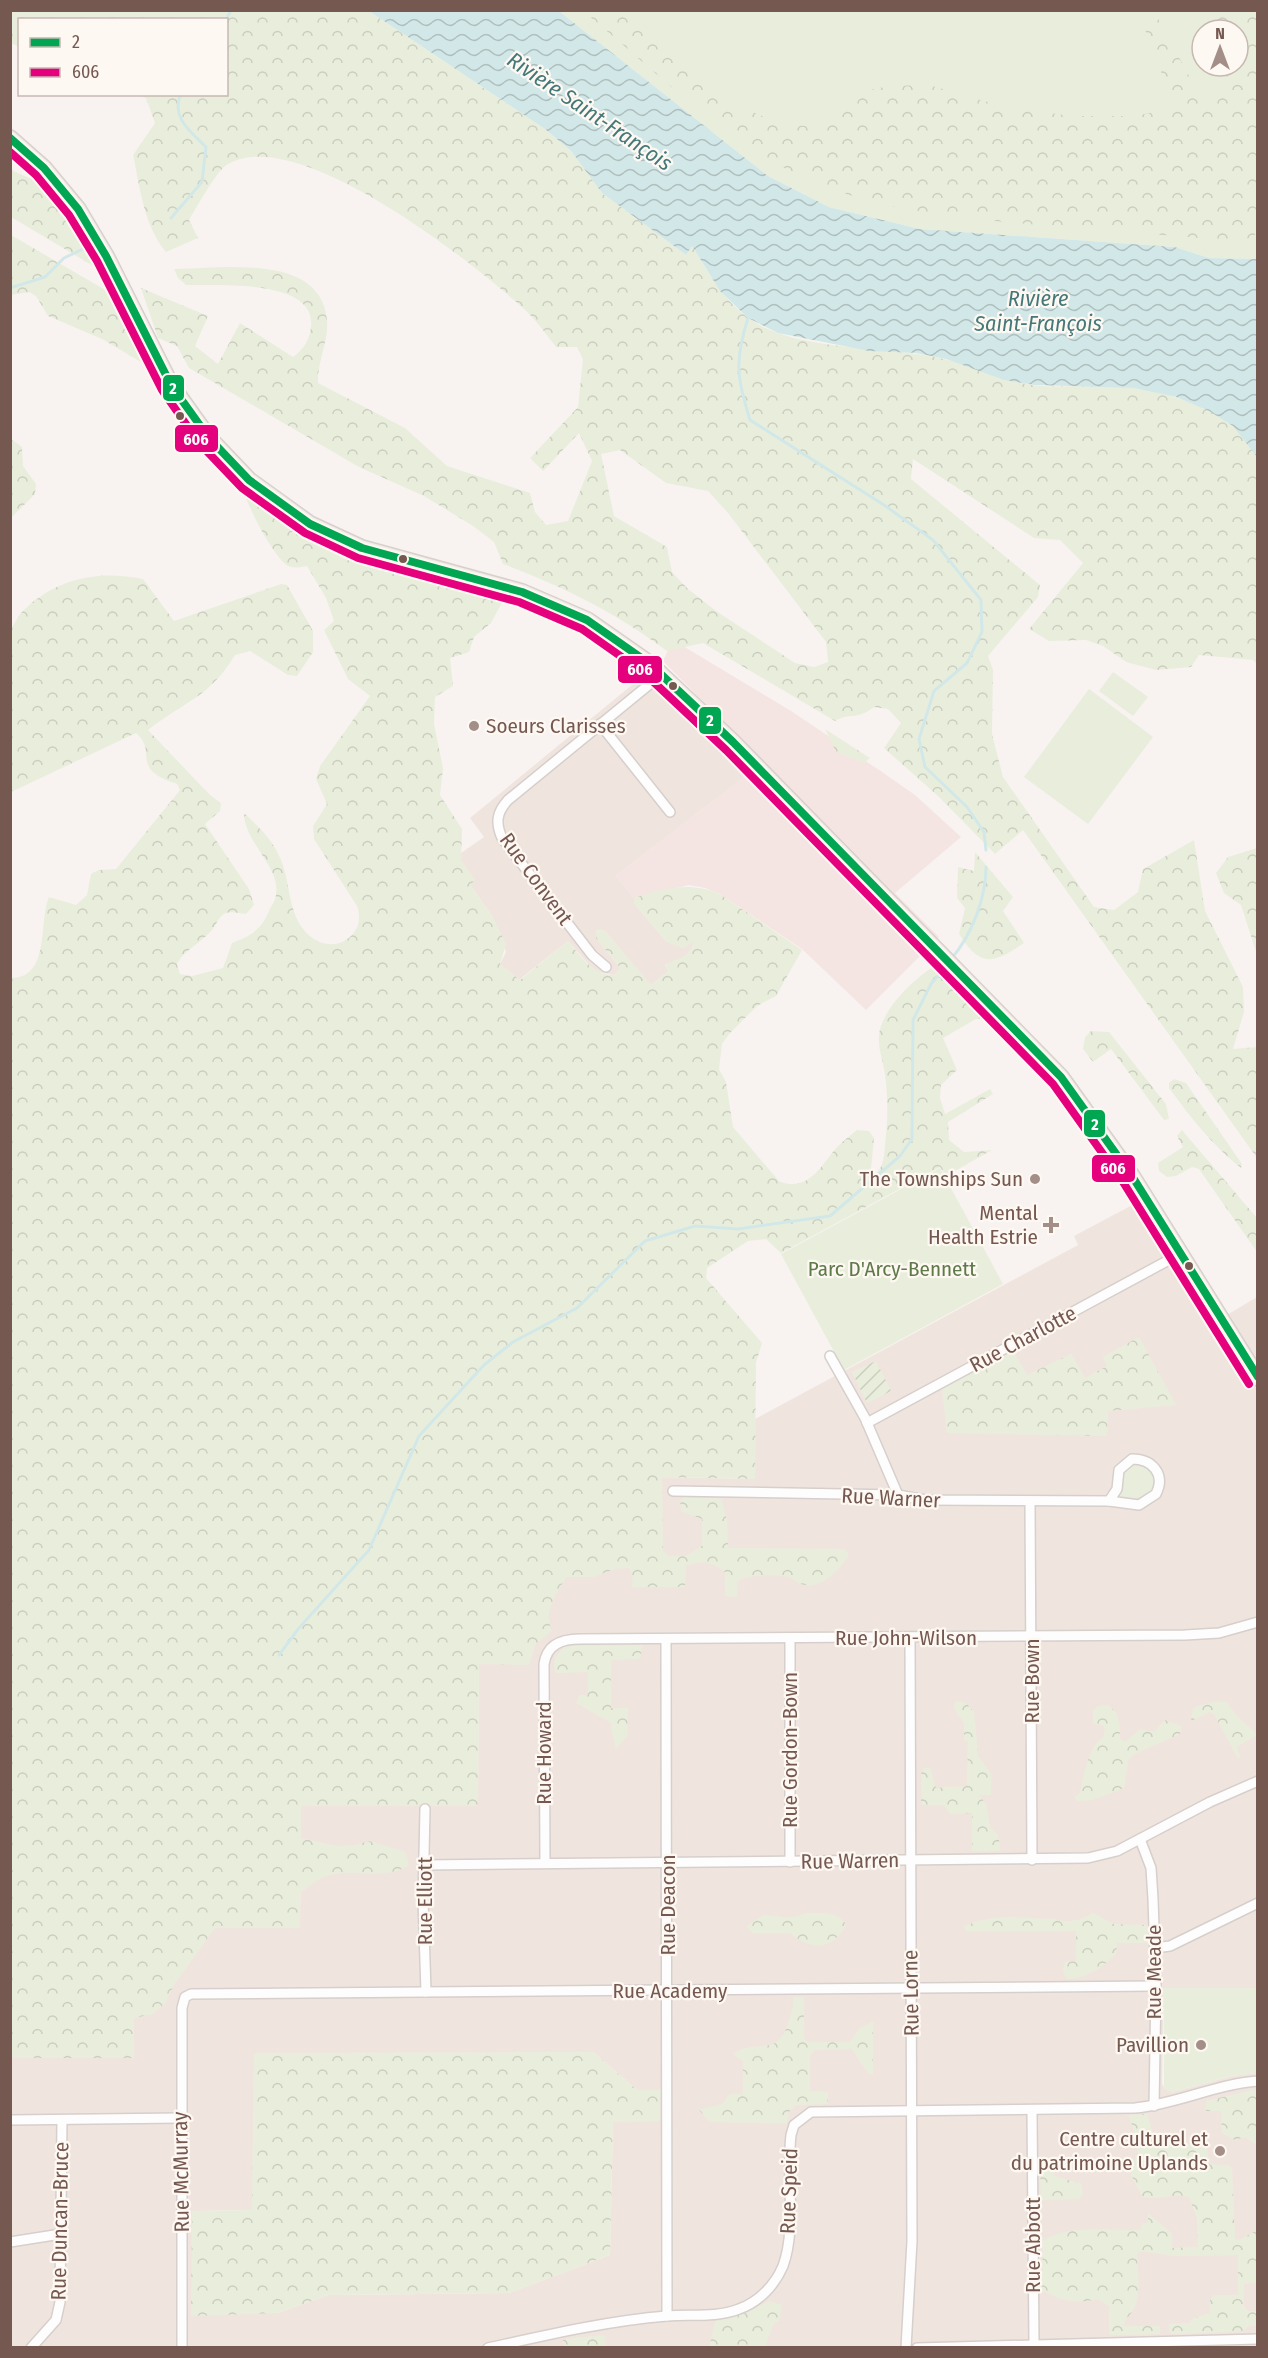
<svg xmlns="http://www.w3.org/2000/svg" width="1268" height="2358" viewBox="0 0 1268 2358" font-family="'Fira Sans Condensed',sans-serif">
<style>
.residential{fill:#f0e5de;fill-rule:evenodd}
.commercial{fill:#f4e5e2}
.green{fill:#e9eedc;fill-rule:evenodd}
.forest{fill:url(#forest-crowns);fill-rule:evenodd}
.garden{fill:url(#garden-furrows)}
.water{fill:url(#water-waves)}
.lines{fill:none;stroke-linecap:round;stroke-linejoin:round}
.stream{stroke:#d2e8e8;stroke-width:3}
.street-casing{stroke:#d6cfcc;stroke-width:12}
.primary-casing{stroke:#d9d0cc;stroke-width:18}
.street{stroke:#fefdfd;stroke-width:9}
.primary{stroke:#f2ede8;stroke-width:15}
.bus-1-casing{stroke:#fef8f3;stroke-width:12}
.bus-2-casing{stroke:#fef8f3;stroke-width:12}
.bus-1{stroke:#00a651;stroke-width:8}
.bus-2{stroke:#e5007d;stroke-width:8}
.bus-dot{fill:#755850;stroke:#fef8f3;stroke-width:2}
.poi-dot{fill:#a38e88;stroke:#fef8f3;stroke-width:2}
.labels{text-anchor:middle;stroke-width:4.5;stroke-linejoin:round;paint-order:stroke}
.poi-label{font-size:21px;fill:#755850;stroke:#fef8f3;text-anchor:end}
.street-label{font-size:21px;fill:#755850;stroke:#fef8f3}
.park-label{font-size:21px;fill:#5e7a49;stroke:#fef8f3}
.water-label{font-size:22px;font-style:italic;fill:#457878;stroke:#fef8f3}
.line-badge{stroke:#fef8f3;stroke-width:2}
.badge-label{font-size:16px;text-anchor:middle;font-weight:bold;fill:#fff}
</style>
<defs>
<pattern id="forest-crowns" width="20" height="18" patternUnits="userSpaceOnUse" patternTransform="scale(1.5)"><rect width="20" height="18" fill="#e9eedc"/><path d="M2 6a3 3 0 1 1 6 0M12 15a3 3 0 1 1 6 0" fill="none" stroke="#cbcebf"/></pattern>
<pattern id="garden-furrows" width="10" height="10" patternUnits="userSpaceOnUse" patternTransform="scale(1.5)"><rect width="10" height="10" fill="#e9eedc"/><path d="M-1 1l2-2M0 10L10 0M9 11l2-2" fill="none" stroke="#cbcebf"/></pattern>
<pattern id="water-waves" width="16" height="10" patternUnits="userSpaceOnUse" patternTransform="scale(1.5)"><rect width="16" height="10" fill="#d2e8e8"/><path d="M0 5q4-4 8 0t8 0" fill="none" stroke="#afbfbe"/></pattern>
</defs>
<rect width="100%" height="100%" fill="#f8f3f0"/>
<g class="residential">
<path d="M644,675L677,699L748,774L616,876L634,898V903L667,942L693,941V948L685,957L665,965L669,971L650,986L605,931L597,930L596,938L621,969L614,975L598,972L591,967L568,941L519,980L500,964L506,952L492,916L470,885L461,860V853L484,837L470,818Z"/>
<path d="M1136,1203L1210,1325L1257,1297V1988H1164L1162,2083L1163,2086L1172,2092L1232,2076L1257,2073V2347L11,2348V2058H134V1928H300L301,1806H478L479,1576L661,1477L754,1479L755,1419L1078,1245L1074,1236ZM593,2052L637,2090H660L613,2121L610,2255L509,2293L329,2295L277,2313L192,2211L252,2210Z"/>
</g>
<path class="commercial" d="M673,640L791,711L885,774L915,795L961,837L895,893L939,937L866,1010L802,949L720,894L705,888L689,885L634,898L616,876L763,762L663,661Z"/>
<g class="green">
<path d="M559,11H1231L1257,52V259L1209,258L1175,247L920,229L829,207L768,176ZM1202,30H1238V66H1202Z"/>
<path d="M1113,672L1148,697L1133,716L1099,691Z"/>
<path d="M1089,689L1153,737L1088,824L1024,777Z"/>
<path d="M940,1168L1003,1284L844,1370L781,1254Z"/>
<path d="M1139,1464L1149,1470L1154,1479C1152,1500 1135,1500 1119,1496L1122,1474L1129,1465Z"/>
<path d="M1164,1988H1257V2073L1232,2076L1172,2092L1164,2089Z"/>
</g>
<g class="forest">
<path d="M11,11H369L545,129L571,151L602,193L686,255L692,246C708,272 722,298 747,317C795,353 888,345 944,359C974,366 1000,380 1031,385C1065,389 1101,383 1135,388C1173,393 1241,416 1257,456C1262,469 1257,492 1257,506C1257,559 1257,611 1257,664L1253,660L1199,655L1191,667L1156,670L1126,662L1103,646L1086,640L1049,641L1029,629L1083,563L1060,540L1034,538L913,459L911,479L1040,585L1038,597L988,656L993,670L992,734L1003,777L1094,907L1114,910L1138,892L1143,869L1194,840L1205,911L1243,987L1244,1012L1233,1049L1257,1047V1158L1023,830L995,854L939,797L884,748L901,723L888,709L874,707C856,721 850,712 835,721L703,643L667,651C615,612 564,587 503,564L494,542L473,526L424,496L359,467L189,368L177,346L158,338L141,288L208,316L195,346L218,364L240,323L293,357C304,349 310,339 311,326C316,278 215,286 186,285L178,278L174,269C222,269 321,252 327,320C329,342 317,361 318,383L405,428L447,466L530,493L535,512L546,525L568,521L592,461L579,433L543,471L530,458L578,407L583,359L577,347H556C546,334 536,320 524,309C475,264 290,117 224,167C215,175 196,208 189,220L198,238L166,252C144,226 140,188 133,155L155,123L146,98L136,95L226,94V20H20L19,47L11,43ZM620,450L666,483L708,491L728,513L826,642L828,662L814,667L795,663L716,611L687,588L672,572L667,547L614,516L601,454Z"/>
<path d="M583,11H630C685,65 750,140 836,124L839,103L855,93L889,86L929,85L998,105L1070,116H1135L1173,108L1156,56L1137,11H1154L1202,100L1220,92L1217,66H1238V30H1203L1196,11H1257V233L1250,238L1236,241C1175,236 1113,231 1051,226C956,218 859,211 775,163C706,123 644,61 583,11Z"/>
<path d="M11,170L43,184L67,215L95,267L11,217Z"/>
<path d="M11,235L107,291L146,365L102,339L48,316L36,296L29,292L11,295Z"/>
<path d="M10,438L22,447L23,466L36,484L35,494L11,518Z"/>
<path d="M242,487L284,521L339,550L505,597L491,623L474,637L469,652L450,658L453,686L435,697L434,724L443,768L440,795L462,829L461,860L475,880L470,885L492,916L506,944L500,964L520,980L568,941C581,956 592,975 614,975L621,969L596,938V930L605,931L651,985L669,971L665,966C676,957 692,958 693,942L683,948L667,942L634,903V898C663,888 691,881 720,894L802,950L776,996L757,1006L730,1033L722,1044L719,1069L726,1082L733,1127L779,1181C809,1194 822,1163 838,1146C844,1140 851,1135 857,1130L869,1131L874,1138L871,1169L876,1174C884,1165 884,1156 885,1144C888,1122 888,1097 885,1075C883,1059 876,1045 880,1029C887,1004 915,978 937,964L942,965L987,1011L983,1018L976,1019L943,1038L957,1070L941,1085L940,1098L945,1114L990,1089L993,1094L948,1122L949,1140L964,1152L992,1150L946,1176L940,1167L781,1253L766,1239L748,1241L707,1268L706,1278L762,1343L756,1363L755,1479L662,1477L663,1551L668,1556H686L702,1546V1519L681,1511L680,1501L684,1497L721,1499L727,1520L728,1548L844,1549L849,1554C841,1569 820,1591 801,1584C796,1582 793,1578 789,1577C774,1574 750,1574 737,1581V1597L725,1596V1572C712,1561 702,1561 686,1565L685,1587H632L633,1577L629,1568L615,1569L593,1577H566C557,1594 542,1611 552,1630L535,1645L529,1665L479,1664L478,1806H301V1838L336,1846L356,1845L369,1841L405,1852L409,1865C385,1881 355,1868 329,1875C318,1878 309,1886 300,1893V1928H215L175,1983L165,2003L153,2014L134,2018V2058H11L10,978C51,979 38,922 49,897L76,905L87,895L91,874L99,870L116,869L180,790L177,784C128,768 159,753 136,733L11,792V629C15,623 18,615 24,610C57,578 99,570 143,579L174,621L281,584L287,585L313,631V652L297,676L288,675L250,651L235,655C209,698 185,701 148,730L210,795L221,803L220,811L205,824L249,889L254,905L246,914C241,914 232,911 226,913C219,915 216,926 211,931C200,944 185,949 177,964L180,974L192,976L223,968L232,943C251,936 261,930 269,911C271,906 276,900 276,894C281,868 244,842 244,813C259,827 273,840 281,860C292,887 287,921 314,939C337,954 367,934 357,906L314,839L313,826L327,804L316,779L320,766L370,696L348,679L324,630L334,621L326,598L307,566C299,568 290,569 284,563C269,548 248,507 242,487Z"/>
<path d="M825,729L870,758L864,763L836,752Z"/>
<path d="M1257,848H1258L1257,955L1241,905L1224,893L1216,873L1228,857Z"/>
<path d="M975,852L1013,897L1003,911L1024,943C994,963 981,969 959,934L965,908L957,898L958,867L974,871Z"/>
<path d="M1091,1031L1109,1032L1166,1104L1169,1119L1164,1120L1111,1049L1093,1062L1083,1049L1085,1037Z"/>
<path d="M1174,1079L1186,1083L1242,1164L1241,1168C1212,1145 1191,1118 1169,1088V1083Z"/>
<path d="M1182,1130L1257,1218V1252L1199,1169L1192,1167L1176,1176L1167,1177L1159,1171L1158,1163L1183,1147L1177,1136Z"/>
<path d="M1139,1337L1176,1405L1108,1411L1107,1436L947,1433L942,1388L1013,1351L1027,1375L1071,1354L1085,1378L1107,1366L1103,1357Z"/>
<path d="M642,1645L641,1656L638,1659L611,1660V1708H628L627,1736L616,1749L610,1722L576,1703L580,1695H588V1672L556,1673C551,1661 558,1651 568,1646Z"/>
<path d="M959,1701L967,1704L974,1712L978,1756L991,1774V1795H979L986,1804L990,1828C1000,1834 999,1840 1000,1851H972V1813L950,1814L944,1805H921V1774L924,1768H930L936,1788L967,1786L968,1741L964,1740V1723L954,1708L955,1702Z"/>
<path d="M1213,1702H1227C1234,1717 1247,1723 1257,1735L1236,1747L1240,1756L1238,1759L1214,1714L1210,1712L1191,1721L1193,1708Z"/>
<path d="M1108,1705C1120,1714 1120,1725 1120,1739L1125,1742L1141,1729L1154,1732L1165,1720L1181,1726L1180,1734L1134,1754L1128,1760L1124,1788L1092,1800L1077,1801L1075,1797L1080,1793C1083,1778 1089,1745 1103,1738L1105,1729L1103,1725L1093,1724V1711L1098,1706Z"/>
<path d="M807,1913C821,1913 836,1911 846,1924C834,1950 811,1951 790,1933H753L746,1926L764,1915L791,1918Z"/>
<path d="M1093,1913L1113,1924L1148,1925V1943H1117L1116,1954C1103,1967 1087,1978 1067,1979L1063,1971L1065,1962L1076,1961V1931H966L964,1927C993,1912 1024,1919 1055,1919C1068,1924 1082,1920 1093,1913Z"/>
<path d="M793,1997H804V2038L807,2042H850L860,2028L873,2022V2075L868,2073L852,2049L814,2050L810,2056V2091L828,2092V2104L796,2105L788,2113L787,2123L710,2122L699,2110L722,2104L730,2094H743V2061L733,2054C759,2037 777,2060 789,2021C791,2012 794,2007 793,1997Z"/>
<path d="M593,2052L637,2090H661L660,2121L613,2122L610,2255L509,2293L329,2295L277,2313L191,2316L192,2211L252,2210L254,2053Z"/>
<path d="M1257,2089V2145L1245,2137L1235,2140L1222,2133L1221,2111H1206V2101Z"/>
<path d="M1147,2114L1155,2141L1160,2144H1207L1208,2164L1228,2165L1232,2168L1235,2239L1240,2240L1257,2230V2283L1244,2284V2306L1248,2311H1257V2325L1249,2326L1242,2331L1170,2334L1169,2324L1189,2323L1192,2319L1210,2313V2300L1214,2295H1238V2255L1176,2256L1141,2251L1137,2254C1137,2277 1144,2304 1125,2320L1124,2326H1160V2334L1109,2335V2306L1098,2299C1077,2304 1061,2301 1042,2290L1043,2241C1065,2224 1113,2231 1140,2230L1142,2223H1148V2213L1172,2234V2248L1198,2247L1197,2218L1189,2197C1172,2192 1159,2202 1142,2196L1129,2171L1130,2163L1137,2157V2142L1129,2115Z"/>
<path d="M1040,2160H1044L1055,2176L1081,2184L1083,2193L1079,2199L1041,2200Z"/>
<path d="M769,2301L782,2305L779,2321L773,2324L765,2347H709L716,2319L743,2314Z"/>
<path d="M605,2335L606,2347H564L563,2340L566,2339Z"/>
</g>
<path class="garden" d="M876,1361L891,1391L867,1403L852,1372Z"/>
<path class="water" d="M369,11H559L768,176L829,207L920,229L1175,247L1209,258L1257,259V457L1233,426L1209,411L1176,397L1134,388L1034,385L1004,380L946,359L916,353L869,351L778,333L748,318L720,291L692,246L686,255L602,193L571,151L545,129Z"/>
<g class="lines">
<g class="stream">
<path d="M226,20L231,10"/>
<path d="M171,218L202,182L206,147C191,132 170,117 181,94"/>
<path d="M10,288L45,277L64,258L83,249"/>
<path d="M748,318C734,363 737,376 750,420L884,505L933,540L981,600L982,632L967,663L934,691L919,739L925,767L967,807L984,832L986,850"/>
<path d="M952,958C972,934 986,898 986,867"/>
<path d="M279,1655L299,1628L369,1550L419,1436L484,1365L513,1342L577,1308L645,1241L695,1226L738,1229L830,1216L900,1156L912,1139L913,1020L931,984L946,966"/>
</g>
<g class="street-casing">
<g id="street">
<path d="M600,724L670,812"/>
<path d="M606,967L592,955L502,838C495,822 497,812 508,800L662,674"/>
<path d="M830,1356L865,1418L898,1495"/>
<path d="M867,1423L1180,1254"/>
<path d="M1132,1459C1152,1459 1166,1474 1156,1494L1139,1505L1109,1501L1117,1489L1119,1470Z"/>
<path d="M673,1491L898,1495L925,1500L1109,1501"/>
<path d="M1030,1502L1032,1860"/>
<path d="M666,1639L667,2316"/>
<path d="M425,1809L423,1900L426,1992"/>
<path d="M1140,1839L1151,1868L1153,1899L1156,1986L1154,2106"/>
<path d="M790,1862V1639"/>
<path d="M545,1863L544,1664C547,1644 562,1639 580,1639L1185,1635L1219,1633L1258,1622"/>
<path d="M424,1865L1088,1858L1117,1851L1210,1802L1258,1781"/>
<path d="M1155,1948L1170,1946L1258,1903"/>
<path d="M1032,2110L1034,2344"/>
<path d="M10,2120L181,2118"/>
<path d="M10,2242L61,2234"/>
<path d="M31,2348L56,2320L60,2302L62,2120"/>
<path d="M182,2348V2008L185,1997L191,1994L1156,1986"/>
<path d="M488,2348C547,2335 606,2321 667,2316C691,2314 716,2318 739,2309C759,2302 775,2285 783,2266C797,2228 786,2175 791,2135L794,2125L811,2112L1135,2108C1177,2104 1216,2084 1258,2081"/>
<path d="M906,2348L912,2241L910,1638"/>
<path d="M917,2348L1258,2339"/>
</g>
</g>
<g class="primary-casing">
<path id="primary" d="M10,138L44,168L78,209L106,256L171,385L209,438L249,480L310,524L362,548L522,592L587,620L650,664L733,742L1061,1077L1132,1176L1258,1378"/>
</g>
<use href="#street" class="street"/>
<use href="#primary" class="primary"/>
<g class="bus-1-casing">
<path id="bus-1" d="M10,138L44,168L78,209L106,256L171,385L209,438L249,480L310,524L362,548L522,592L587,620L650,664L733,742L1061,1077L1132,1176L1258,1377"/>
</g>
<g class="bus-2-casing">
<path id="bus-2" d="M10,152L36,175L69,215L97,261L162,390L200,444L242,488L305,533L358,558L519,602L582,629L643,672L726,750L1053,1084L1123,1182L1249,1384"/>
</g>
<use href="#bus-1" class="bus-1"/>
<use href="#bus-2" class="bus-2"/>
</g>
<g class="bus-dot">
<circle cx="180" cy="416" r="5"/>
<circle cx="403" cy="559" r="5"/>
<circle cx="673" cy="686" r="5"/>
<circle cx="1189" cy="1266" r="5"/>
</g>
<g class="poi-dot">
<circle cx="474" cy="726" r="6"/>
<circle cx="1035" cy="1179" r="6"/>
<path d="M1048 1216h6v6h6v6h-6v6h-6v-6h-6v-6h6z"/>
<circle cx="1201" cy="2045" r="6"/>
<circle cx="1220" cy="2151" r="6"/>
</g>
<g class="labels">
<g class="poi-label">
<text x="486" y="733" text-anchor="start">Soeurs Clarisses</text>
<text x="1023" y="1186">The Townships Sun</text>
<text x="1038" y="1220">Mental<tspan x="1038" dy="24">Health Estrie</tspan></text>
<text x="1189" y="2052">Pavillion</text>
<text x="1208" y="2146">Centre culturel et<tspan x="1208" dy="24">du patrimoine Uplands</tspan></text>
</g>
<g class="street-label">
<text transform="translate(536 879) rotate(54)" y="7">Rue Convent</text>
<text transform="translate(1023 1339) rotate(-28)" y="7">Rue Charlotte</text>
<text transform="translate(891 1498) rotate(3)" y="7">Rue Warner</text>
<text x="906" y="1645">Rue John-Wilson</text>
<text transform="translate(1032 1681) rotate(-90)" y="7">Rue Bown</text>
<text transform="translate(790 1750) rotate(-90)" y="7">Rue Gordon-Bown</text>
<text transform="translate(544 1753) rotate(-90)" y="7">Rue Howard</text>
<text transform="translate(850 1861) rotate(-1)" y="7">Rue Warren</text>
<text transform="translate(425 1901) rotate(-90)" y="7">Rue Elliott</text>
<text transform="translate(668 1905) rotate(-90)" y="7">Rue Deacon</text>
<text transform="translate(1154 1972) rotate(-90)" y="7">Rue Meade</text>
<text x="670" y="1998">Rue Academy</text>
<text transform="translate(911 1993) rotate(-91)" y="7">Rue Lorne</text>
<text transform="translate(181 2172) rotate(-91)" y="7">Rue McMurray</text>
<text transform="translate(789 2191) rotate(-88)" y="7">Rue Speid</text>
<text transform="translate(60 2221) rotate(-89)" y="7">Rue Duncan-Bruce</text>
<text transform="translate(1033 2245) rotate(-90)" y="7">Rue Abbott</text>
</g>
<g class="park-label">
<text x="892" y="1276">Parc D'Arcy-Bennett</text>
</g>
<g class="water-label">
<text transform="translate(590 111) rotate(34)" y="8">Rivière Saint-François</text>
<text x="1038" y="306">Rivière<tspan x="1038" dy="25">Saint-François</tspan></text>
</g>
</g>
<g class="line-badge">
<rect x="162" y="374" width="23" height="28" rx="6" fill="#00a651"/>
<rect x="174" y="424" width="45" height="29" rx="6" fill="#e5007d"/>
<rect x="617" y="655" width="46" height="29" rx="6" fill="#e5007d"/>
<rect x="698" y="706" width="24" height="29" rx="6" fill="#00a651"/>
<rect x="1083" y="1109" width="23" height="29" rx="6" fill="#00a651"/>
<rect x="1091" y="1154" width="45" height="29" rx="6" fill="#e5007d"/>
</g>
<g class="badge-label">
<text x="173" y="394">2</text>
<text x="196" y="445">606</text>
<text x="640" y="675">606</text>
<text x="710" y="726">2</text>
<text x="1095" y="1130">2</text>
<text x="1113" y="1174">606</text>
</g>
<rect width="1268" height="2358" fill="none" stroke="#755850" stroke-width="24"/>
<rect x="18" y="18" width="210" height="78" fill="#fef8f3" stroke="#c7b8b2" stroke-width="1.5"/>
<rect x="30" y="38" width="30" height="9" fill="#00a651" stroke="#c7b8b2" stroke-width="1.5"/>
<text x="72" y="48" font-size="18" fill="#755850">2</text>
<rect x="30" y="68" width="30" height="9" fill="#e5007d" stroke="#c7b8b2" stroke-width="1.5"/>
<text x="72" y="78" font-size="18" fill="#755850">606</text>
<g transform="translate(1220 48)"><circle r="28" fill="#fef8f3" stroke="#c7b8b2" stroke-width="1.5"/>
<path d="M0-4.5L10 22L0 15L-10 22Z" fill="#a38e88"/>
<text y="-9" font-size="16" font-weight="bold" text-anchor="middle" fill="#755850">N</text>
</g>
</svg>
